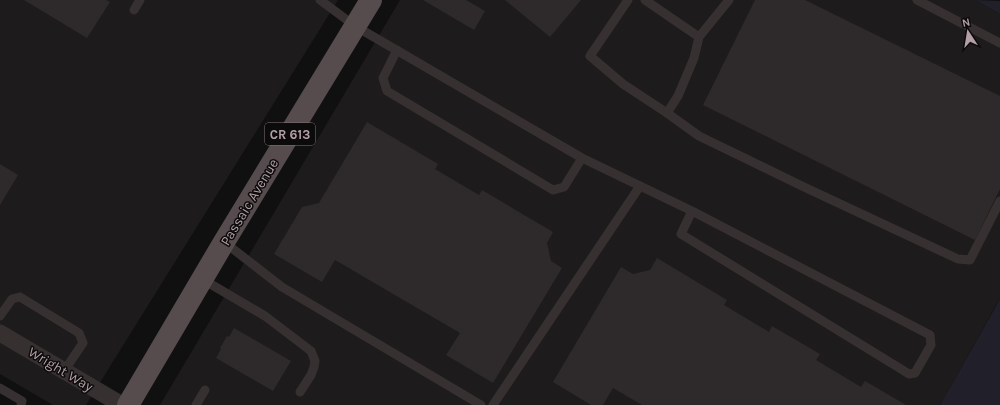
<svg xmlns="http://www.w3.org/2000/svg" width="1000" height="405" viewBox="0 0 1000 405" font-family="Karla,sans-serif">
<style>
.built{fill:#1e1b1c}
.green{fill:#211f29}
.building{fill:#2e2a2b}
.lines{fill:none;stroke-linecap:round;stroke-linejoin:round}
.lane{stroke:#373031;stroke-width:9}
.street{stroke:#373031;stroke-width:17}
.primary{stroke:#564c4d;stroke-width:22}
.labels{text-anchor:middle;stroke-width:3;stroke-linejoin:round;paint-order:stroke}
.shield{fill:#0c0b0b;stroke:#827376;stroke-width:1}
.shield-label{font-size:13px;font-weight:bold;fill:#b49fa4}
.street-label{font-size:14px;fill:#b49fa4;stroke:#0c0b0b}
</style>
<rect width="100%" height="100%" fill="#111010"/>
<g class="built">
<path d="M0,0H338L86,405H53L0,374Z"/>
<path d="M400,0H975L1000,14V298L940,405H160Z"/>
</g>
<g class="green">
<path d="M975,0L1000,1V14Z"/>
<path d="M1000,298V405H940L996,306Z"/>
</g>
<g class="building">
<path d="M24,0H106L110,2L87,38Z"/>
<path d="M423,0H466L485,11L474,30Z"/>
<path d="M505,0H581L550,37Z"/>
<path d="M755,0H805L1000,96V189L975,240L703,105Z"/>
<path d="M367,122L438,164L435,169L479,195L482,190L553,232L547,243L551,261L562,268L493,383L446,355L460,333L335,260L322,282L274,254L302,207L319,203Z"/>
<path d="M0,164L18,175L0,205Z"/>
<path d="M657,258L727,300L724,305L769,332L772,326L820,354L816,360L861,387L865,381L906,405H642L613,388L603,405H591L553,382L621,267L633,274L650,270Z"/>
<path d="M234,328L291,361L273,391L216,358L221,349L220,348L227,336L229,337Z"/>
</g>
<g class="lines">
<g class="lane">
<path d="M320,0L355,26L582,158L692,211L930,335L931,345L915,373L909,374L901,369L681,234L692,211"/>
<path d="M628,0L590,56L623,84L667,113"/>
<path d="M645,0L699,37"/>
<path d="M729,0L699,37L694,58L678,96L667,113L699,136L804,187L958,259L970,260L1000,201"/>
<path d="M917,0L1000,43"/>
<path d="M134,10L140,0"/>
<path d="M397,50L383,78L387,91L553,190L564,187L582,158"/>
<path d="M224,242L282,287L481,405"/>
<path d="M202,279L265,316L311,351L315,361L314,367L311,375L300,392"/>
<path d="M0,316L12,299L20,297L79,333L83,343L64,371"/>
<path d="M0,388L22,401L21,405"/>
<path d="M196,405L205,390"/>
<path d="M493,405L640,186"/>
</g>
<path class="street" d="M0,333L122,405"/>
<path class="primary" d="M128,405L224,242L371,0"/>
</g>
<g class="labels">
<rect class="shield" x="265" y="123" width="50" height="22" rx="3"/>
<g class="shield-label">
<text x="290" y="139">CR 613</text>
</g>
<g class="street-label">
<text transform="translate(249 202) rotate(-59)" y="5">Passaic Avenue</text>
<text transform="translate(61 369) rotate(31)" y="5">Wright Way</text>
</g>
</g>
<g transform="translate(968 32) rotate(348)" stroke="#0c0b0b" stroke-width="3" paint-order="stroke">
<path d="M0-3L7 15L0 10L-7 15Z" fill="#b49fa4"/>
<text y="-6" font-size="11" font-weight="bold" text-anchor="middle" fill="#b49fa4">N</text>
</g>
</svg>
